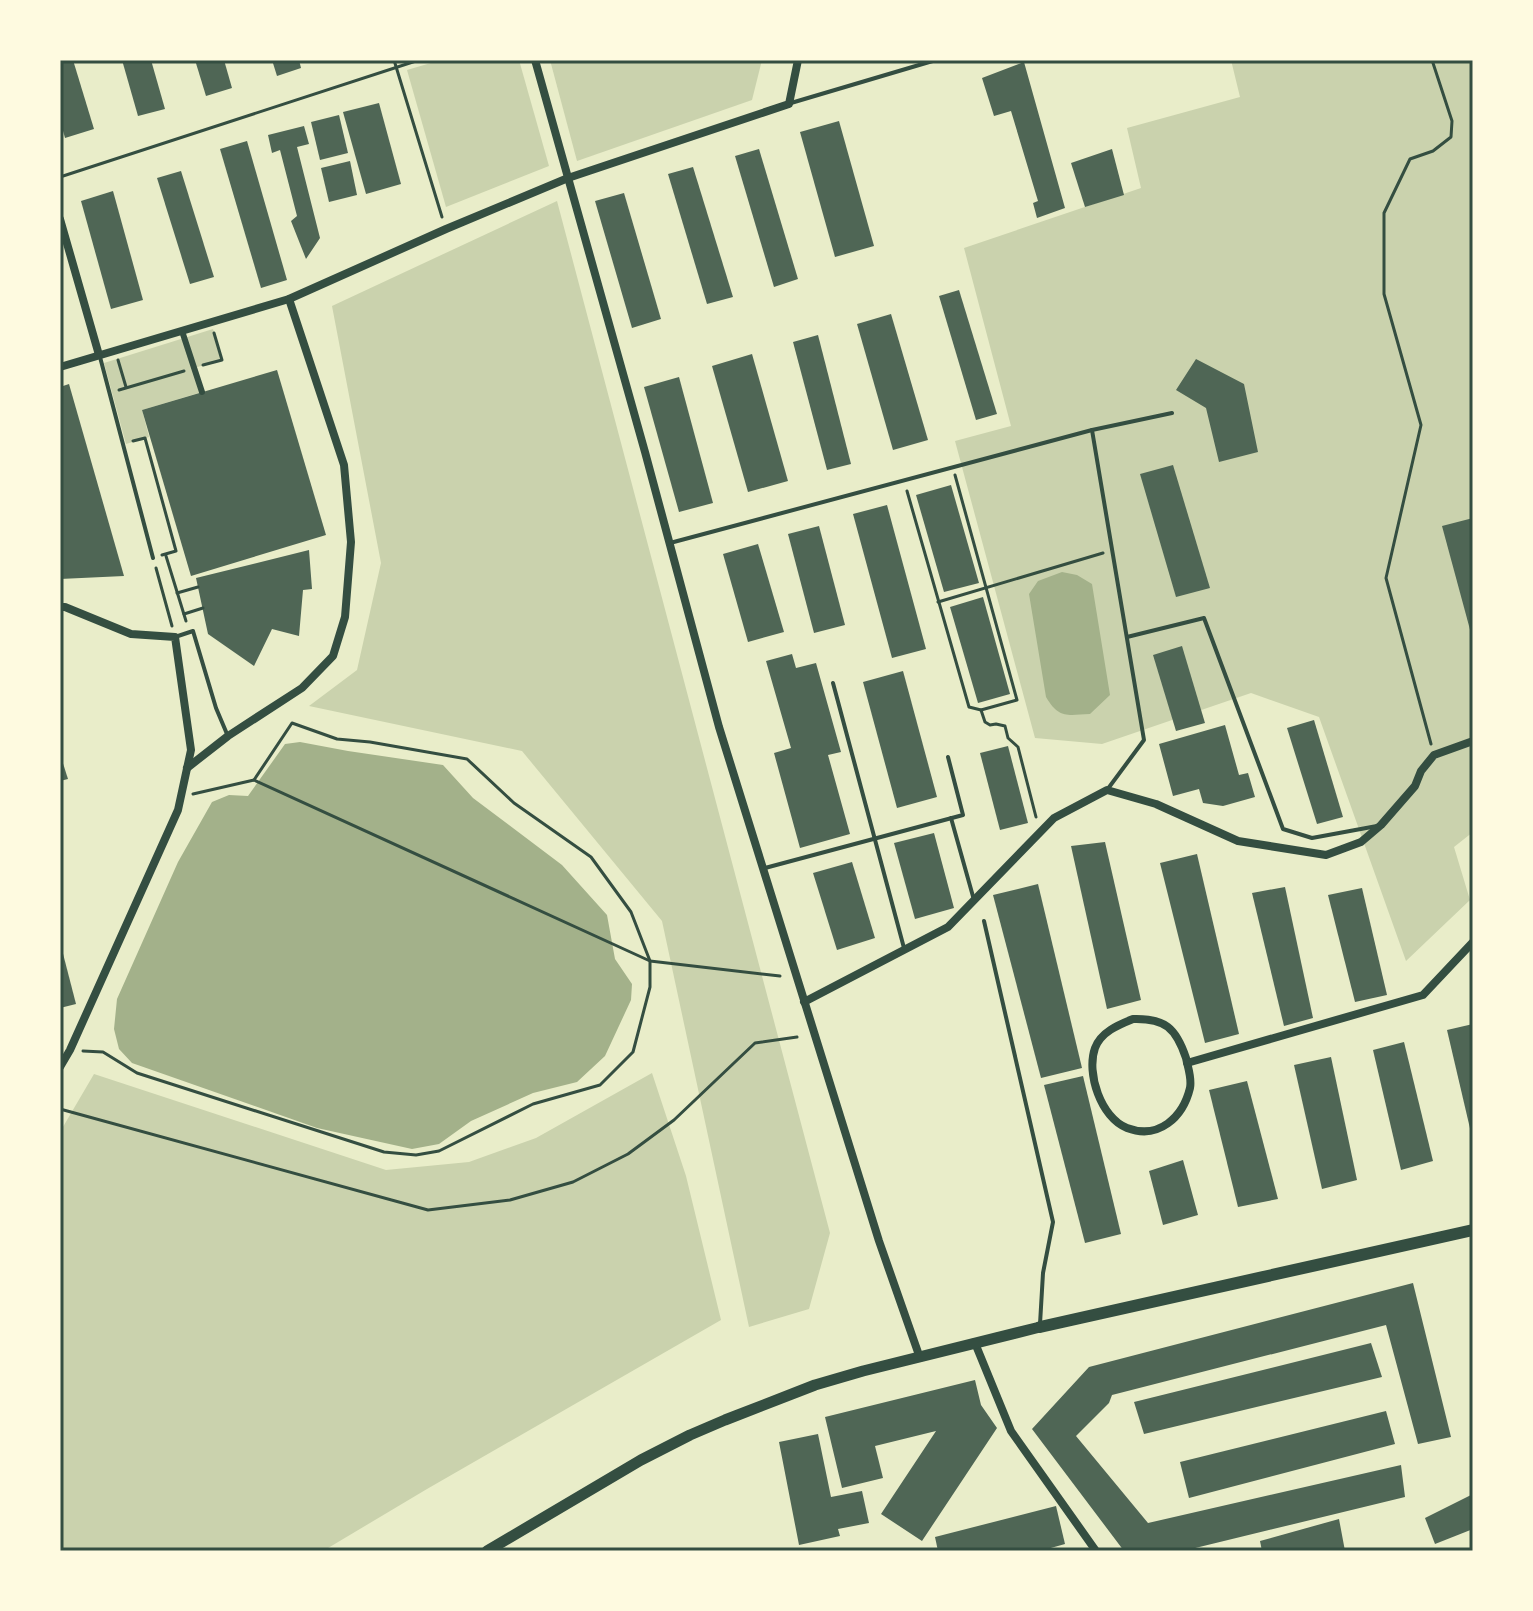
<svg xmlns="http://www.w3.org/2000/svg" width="1533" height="1611" viewBox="0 0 1533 1611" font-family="Poppins,sans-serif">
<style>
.green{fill:#cad2ad}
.water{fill:#a3b18a}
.building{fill:#4f6655}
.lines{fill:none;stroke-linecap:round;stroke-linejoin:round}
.path{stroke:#344e41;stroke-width:3}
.service{stroke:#344e41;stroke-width:4}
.pedestrian{stroke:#344e41;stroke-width:6}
.minor{stroke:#344e41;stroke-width:8}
.tertiary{stroke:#344e41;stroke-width:11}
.secondary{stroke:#344e41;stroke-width:12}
.neatline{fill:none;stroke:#344e41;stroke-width:3}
</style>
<rect width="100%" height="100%" fill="#e9edc9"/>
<g class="green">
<path d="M441,60H519L549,166L446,207L407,70Z"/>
<path d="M550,60H762L752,100L577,161Z"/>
<path d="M1231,60H1473V832L1454,847L1470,900L1406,961L1319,717L1251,693L1102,744L1035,738L955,441L1011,426L964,248L1141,188L1127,128L1240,97Z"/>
<path d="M557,201L830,1233L809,1309L749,1327L662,921L522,751L309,706L357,670L381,563L332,306Z"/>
<path d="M213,329L222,360L194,368L202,392L142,410L149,437L126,444L104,363Z"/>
<path d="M652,1073L686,1176L721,1320L427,1489L323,1551H60V1132L94,1074L386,1170L469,1162L536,1138Z"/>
</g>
<g class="water">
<path d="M1062,572L1077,575L1092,584L1110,695L1090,714C1067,715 1059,719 1046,697L1029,594L1038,581Z"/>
<path d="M300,742L348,751L443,765L473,798L562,865L607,915L615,959L632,984L631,1000L605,1056L577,1082L533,1093L471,1121L439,1144L412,1149L317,1128L132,1063L119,1049L114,1029L117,999L178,862L212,802L229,795L248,796L285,744Z"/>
</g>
<g class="building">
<path d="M60,60H73L94,129L65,138L60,120Z"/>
<path d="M122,60H151L165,109L138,116Z"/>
<path d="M195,60H224L232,88L206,96Z"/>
<path d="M272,60H299L301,68L277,76Z"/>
<path d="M1024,62L1065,208L1037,218L1033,203L1038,201L1011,111L994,116L982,78Z"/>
<path d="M379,103L401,184L366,194L343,112Z"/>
<path d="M339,115L348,153L320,160L311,122Z"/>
<path d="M839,121L874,246L835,257L800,132Z"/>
<path d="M304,126L309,144L297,147L320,238L306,259L291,221L297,216L280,150L272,153L268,135Z"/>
<path d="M247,141L287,280L261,288L220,149Z"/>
<path d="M759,149L798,279L774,287L735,156Z"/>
<path d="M1112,149L1124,195L1085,207L1071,163Z"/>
<path d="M350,161L357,195L329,202L321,168Z"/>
<path d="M693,167L733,297L707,304L668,174Z"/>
<path d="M181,171L214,277L190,284L157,178Z"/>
<path d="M113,191L143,300L111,309L81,201Z"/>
<path d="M624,193L661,319L632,328L595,201Z"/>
<path d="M959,290L997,414L976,420L939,296Z"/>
<path d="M891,314L928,440L893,450L857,324Z"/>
<path d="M818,335L851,464L827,470L793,342Z"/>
<path d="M752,354L788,481L748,492L712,366Z"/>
<path d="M1196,359L1244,384L1258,452L1219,462L1206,408L1176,390Z"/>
<path d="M277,370L326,535L191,576L142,410Z"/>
<path d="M679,377L713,503L679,512L644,387Z"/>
<path d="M69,384L124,576L60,579V387Z"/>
<path d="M1173,465L1210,588L1176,597L1140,474Z"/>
<path d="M951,485L979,583L944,592L916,495Z"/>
<path d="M887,505L926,649L892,658L853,514Z"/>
<path d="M1473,518V636L1472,637L1442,526Z"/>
<path d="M819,526L845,625L814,633L788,534Z"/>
<path d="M758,544L784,632L748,642L723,554Z"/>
<path d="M309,550L312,589L303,590L299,636L272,629L254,666L208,634L196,578Z"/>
<path d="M983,597L1010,694L978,703L950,607Z"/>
<path d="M1182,646L1205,723L1176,731L1153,655Z"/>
<path d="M792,654L796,668L816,663L841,752L828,755L850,834L800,848L774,753L791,748L766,661Z"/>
<path d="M903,671L937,797L897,808L863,682Z"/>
<path d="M1314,720L1343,817L1317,824L1287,728Z"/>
<path d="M1225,725L1239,775L1248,773L1255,797L1223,806L1203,803L1199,789L1173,796L1159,744Z"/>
<path d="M1008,746L1028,823L1000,830L980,753Z"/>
<path d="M60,754L68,779L60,781Z"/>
<path d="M934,833L954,908L915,919L894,843Z"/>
<path d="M1105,842L1141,1000L1107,1009L1071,846Z"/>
<path d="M1197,854L1239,1034L1205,1043L1160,863Z"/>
<path d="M852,862L875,938L837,950L813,873Z"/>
<path d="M1038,884L1082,1068L1041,1078L993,895Z"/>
<path d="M1285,887L1313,1018L1284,1026L1252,893Z"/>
<path d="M1362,888L1387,995L1355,1002L1328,895Z"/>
<path d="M60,942L76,1004L60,1008Z"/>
<path d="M1473,1024V1137H1472L1447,1030Z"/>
<path d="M1404,1042L1433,1161L1401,1170L1373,1050Z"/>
<path d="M1331,1057L1357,1180L1322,1189L1294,1065Z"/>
<path d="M1083,1076L1121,1234L1085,1243L1044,1085Z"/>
<path d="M1247,1081L1278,1199L1238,1207L1209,1090Z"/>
<path d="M1183,1160L1198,1215L1163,1225L1149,1171Z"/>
<path d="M1413,1283L1451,1437L1418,1444L1386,1325L1112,1395L1109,1403L1076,1436L1148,1523L1401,1465L1405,1497L1183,1551H1124L1032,1429L1089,1367Z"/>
<path d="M1371,1343L1382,1377L1144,1434L1134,1402Z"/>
<path d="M975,1380L981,1405L997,1428L922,1541L881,1514L936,1431L875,1446L883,1478L842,1488L825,1417Z"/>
<path d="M1386,1411L1395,1444L1189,1498L1180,1462Z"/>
<path d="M818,1434L831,1497L862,1491L869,1523L838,1529L840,1536L799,1545L779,1442Z"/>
<path d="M1473,1494V1529L1435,1544L1425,1518Z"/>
<path d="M1056,1506L1065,1544L1040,1551H938L935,1537Z"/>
<path d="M1339,1519L1345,1551H1262L1260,1541Z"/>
</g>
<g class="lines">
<g class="path">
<path d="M394,60L442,217"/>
<path d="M60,177L419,60"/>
<path d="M118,360L126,387"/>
<path d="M203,365L222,360L214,333"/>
<path d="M119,390L184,371"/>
<path d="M133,441L145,438L176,551L162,555"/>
<path d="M907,491L969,707L981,710L1017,700L955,475"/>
<path d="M166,556L186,621"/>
<path d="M156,568L172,626"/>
<path d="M177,593L198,587"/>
<path d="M938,602L1103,553"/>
<path d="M184,614L203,608"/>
<path d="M981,710L985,722L990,725L996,724L1005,726L1008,738L1018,747L1036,817"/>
<path d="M1431,744L1386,578L1421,425L1384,294V213L1410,159L1433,151L1451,137L1452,121L1432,60"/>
<path d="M193,794L254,780L650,961L780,976"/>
<path d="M83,1051L103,1052L137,1073L384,1152L416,1155L439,1151L533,1104L600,1085L633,1052L650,987V961L631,912L591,857L514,803L467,759L370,742L337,739L292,723L254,780"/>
<path d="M60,1109L428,1210L510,1200L573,1182L628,1154L674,1120L755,1043L797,1037"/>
</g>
<g class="service">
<path d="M791,103L936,60"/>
<path d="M100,357L153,558"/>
<path d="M1092,430L1144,740L1107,790"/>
<path d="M670,543L1092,430L1172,413"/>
<path d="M175,637L193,631L216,708L227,734"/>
<path d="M1127,637L1204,618L1283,829L1312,838L1377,826"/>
<path d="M833,683L904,948"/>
<path d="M951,818L974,900"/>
<path d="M765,868L963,815L948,757"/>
<path d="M984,921L1053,1222L1043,1273L1040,1324"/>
</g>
<path class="pedestrian" d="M182,331L202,392"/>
<g class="minor">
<path d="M535,60L645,452L719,727L879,1241L920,1358"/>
<path d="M60,219L99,355"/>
<path d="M60,367L289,299L446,229L568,178L789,104L798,60"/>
<path d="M60,607H65L131,634L175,637L191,750L178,810L70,1050L60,1067"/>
<path d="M187,768L228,736L302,688L333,656L345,617L351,542L344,465L289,299"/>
<path d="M804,1002L948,927L1054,818L1107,790L1156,804L1238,841L1326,855L1361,842L1381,825L1415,786L1421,771L1434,755L1473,741"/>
<path d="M1133,1019C1165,1018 1176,1028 1186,1058C1188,1068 1192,1078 1190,1088C1183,1117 1159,1140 1127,1128C1101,1118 1086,1073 1095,1048C1101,1032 1118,1025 1133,1019Z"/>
<path d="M1187,1063L1423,995L1473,942"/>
<path d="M975,1343L1011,1431L1096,1551"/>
</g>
<path class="tertiary" d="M487,1551L641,1460L690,1435L725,1420L815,1385L863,1371L1040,1327"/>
<path class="secondary" d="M1040,1327L1473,1230"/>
</g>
<rect width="1533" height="1611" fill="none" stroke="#fefae0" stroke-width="124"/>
<rect x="62" y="62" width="1409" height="1487" class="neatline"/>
</svg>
